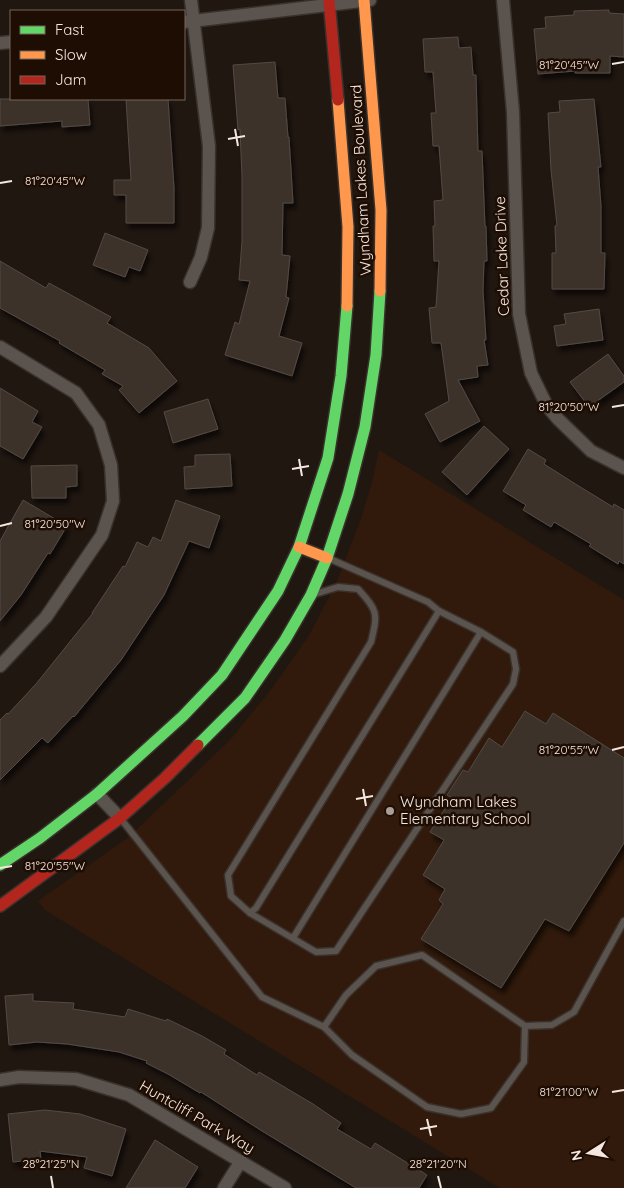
<svg xmlns="http://www.w3.org/2000/svg" width="624" height="1188" viewBox="0 0 624 1188" font-family="Quicksand,sans-serif">
<style>
.built{fill:#311a0b}
.building{fill:#3c322b;stroke:#534a45;filter:url(#shadow)}
.lines{fill:none;stroke-linecap:round;stroke-linejoin:round}
.lane-casing{stroke:#39312c;stroke-width:9}
.street-casing{stroke:#39312c;stroke-width:15}
.fast-casing{stroke:#39312c;stroke-width:14}
.slow-casing{stroke:#39312c;stroke-width:14}
.jam-casing{stroke:#39312c;stroke-width:14}
.lane{stroke:#5b534e;stroke-width:6}
.street{stroke:#5b534e;stroke-width:12}
.fast{stroke:#63d668;stroke-width:11}
.slow{stroke:#ff974d;stroke-width:11}
.jam{stroke:#b3261e;stroke-width:11}
.ticks{fill:none;stroke:#f4e7df;stroke-width:2}
.poi-dot{fill:#aa9e97;stroke:#1e0d03;stroke-width:2}
.labels{text-anchor:middle;stroke-width:5;stroke-linejoin:round;paint-order:stroke}
.street-label{font-size:15px;fill:#f4e7df;stroke:#1e0d03}
.poi-label{font-size:15px;fill:#f4e7df;stroke:#1e0d03;text-anchor:start}
.ticks-label{font-size:12px;text-anchor:middle;fill:#f4e7df;stroke:#1e0d03;stroke-width:5;stroke-linejoin:round;paint-order:stroke}
</style>
<defs>
<filter id="shadow"><feDropShadow dx="3" dy="5.5" stdDeviation="2.5" flood-color="#0009"/></filter>
</defs>
<rect width="100%" height="100%" fill="#211711"/>
<path class="built" d="M379,450L624,600V1188H500L45,910L38,901L129,837L231,739L273,687L308,637L336,584L361,519L373,479Z"/>
<g class="building">
<path d="M609,10V13L624,14V57L610,56V73H575V71L538,74L534,29L546,28L545,17L574,15V11Z"/>
<path d="M458,37L459,48L471,47L473,75H476L478,151H482L485,226H486L487,261H484L483,291L486,340H484L488,365L477,366L478,377L458,380L480,421L440,442L425,414L449,401L441,343H432L429,308L436,307L439,261H434L433,226H435L434,201L443,200L439,146H433L431,113H436L433,72H425L423,39Z"/>
<path d="M275,62L278,98H285L288,137H289L293,203H283L282,255L290,256L286,297L289,298L279,336L302,343L292,376L225,355L235,322L239,324L250,281L239,280L242,241V177L240,129L238,130L233,65Z"/>
<path d="M0,99H88L90,125L62,127V121L0,126Z"/>
<path d="M126,99H168L174,188V223H126V195H114V180H131Z"/>
<path d="M594,99L601,167H598L601,206V253H605L604,289H552V253H556L555,226L557,225L551,170L548,113L560,112L559,101Z"/>
<path d="M105,233L148,250L140,271L129,267L125,277L93,265Z"/>
<path d="M0,261L46,288L49,283L111,317L107,323L149,348L177,381L139,413L119,390L123,386L102,374L105,370L59,343L60,341L0,308Z"/>
<path d="M599,309L603,340L557,346L554,326L566,324L564,314Z"/>
<path d="M608,354L624,376V382L589,407L570,382Z"/>
<path d="M0,388L38,411L32,422L42,427L23,459L0,446Z"/>
<path d="M208,399L218,429L173,443L164,412Z"/>
<path d="M484,426L509,449L467,495L442,472Z"/>
<path d="M528,449L546,460L544,464L577,485L613,507L614,504L624,510V564L619,561L618,564L589,546L591,544L554,522L551,527L523,510L526,505L503,491Z"/>
<path d="M230,454L232,486L185,489L184,467L195,466V455Z"/>
<path d="M77,465V486L66,487V498H32L31,466Z"/>
<path d="M23,500L67,526L50,554L48,553L21,595L0,621V541Z"/>
<path d="M176,500L220,516L209,548L189,541L164,595L121,660L74,717L73,716L48,743L42,738L0,780V720L7,713L8,714L36,684L93,613H92L123,566L125,567L137,542L148,547L153,537L161,541Z"/>
<path d="M525,711L546,724L553,713L624,758V843L569,931L545,919L501,988L421,939L443,904L439,900L445,889L423,875L444,840L430,832L452,798L447,795L463,770L468,772L489,738L502,747Z"/>
<path d="M33,994V1001L74,1003L73,1009L125,1017L128,1009L166,1021L167,1019L202,1036L226,1050L224,1054L257,1075L259,1072L313,1104L341,1123L337,1129L371,1149L375,1143L427,1175L419,1188H356L262,1131L201,1092L200,1093L168,1074L146,1063L147,1061L119,1052L67,1044L37,1042L9,1045L5,996Z"/>
<path d="M45,1110L80,1114L126,1129L112,1176L84,1168L87,1157L40,1151L41,1159L13,1162L8,1114Z"/>
<path d="M155,1140L198,1167L185,1188H126Z"/>
</g>
<g class="lines">
<g class="lane-casing">
<g id="lane">
<path d="M315,594L338,587L358,589C378,611 378,613 371,642L228,875L231,896L250,913L316,952L336,951L513,684L516,669L513,652L481,632L439,611L428,602L328,558"/>
<path d="M121,819L262,997L324,1027"/>
<path d="M250,913L256,908L439,611"/>
<path d="M293,938L481,632"/>
<path d="M525,1026L524,1062L491,1108L461,1114L427,1107L352,1055L324,1027L346,995L376,966L422,955L525,1026L552,1025L574,1012L624,921"/>
</g>
</g>
<g class="street-casing">
<g id="street">
<path d="M503,0L513,112L519,314L531,373L547,406L558,419L591,451L624,468"/>
<path d="M184,22L370,0"/>
<path d="M0,43L11,42"/>
<path d="M190,282L201,257L208,228L209,146L191,0"/>
<path d="M0,347L76,393L99,425L111,465L113,501L102,535L46,617L0,666"/>
<path d="M97,794L120,818"/>
<path d="M0,1080L19,1077L76,1079L129,1095L285,1188"/>
<path d="M224,1188L241,1161"/>
</g>
</g>
<g class="fast-casing">
<g id="fast">
<path d="M198,745L245,698L285,640L311,595L327,558L348,494L365,427L376,355L380,291"/>
<path d="M0,865L40,838L97,794L183,716L222,675L278,591L299,547L328,458L341,376L347,306"/>
</g>
</g>
<g class="slow-casing">
<g id="slow">
<path d="M364,0L381,210L380,291"/>
<path d="M338,100L348,227L347,306"/>
<path d="M299,547L327,558"/>
</g>
</g>
<g class="jam-casing">
<g id="jam">
<path d="M329,0L338,100"/>
<path d="M0,906L120,818L165,778L198,745"/>
</g>
</g>
<use href="#lane" class="lane"/>
<use href="#street" class="street"/>
<use href="#fast" class="fast"/>
<use href="#slow" class="slow"/>
<use href="#jam" class="jam"/>
</g>
<path class="ticks" d="M612,64L624,62M235,129L238,146M228,139L245,136M0,183L12,181M612,407L624,405M299,459L302,476M292,469L309,466M0,526L12,523M612,750L624,747M363,789L366,806M356,799L373,796M0,868L12,866M612,1092L624,1090M427,1119L431,1136M420,1129L437,1126M51,1176L53,1188M438,1176L441,1188"/>
<circle class="poi-dot" cx="390" cy="811" r="5"/>
<g class="labels">
<g class="street-label">
<text transform="translate(361 180) rotate(-93)" y="5">Wyndham Lakes Boulevard</text>
<text transform="translate(502 256) rotate(-92)" y="5">Cedar Lake Drive</text>
<text transform="translate(197 1117) rotate(30)" y="5">Huntcliff Park Way</text>
</g>
<g class="poi-label">
<text x="400" y="807">Wyndham Lakes<tspan x="400" dy="17">Elementary School</tspan></text>
</g>
</g>
<g class="ticks-label">
<text x="569" y="69">81°20'45"W</text>
<text x="55" y="185">81°20'45"W</text>
<text x="569" y="411">81°20'50"W</text>
<text x="55" y="528">81°20'50"W</text>
<text x="569" y="754">81°20'55"W</text>
<text x="55" y="870">81°20'55"W</text>
<text x="569" y="1096">81°21'00"W</text>
<text x="51" y="1168">28°21'25"N</text>
<text x="438" y="1168">28°21'20"N</text>
</g>
<rect x="10" y="10" width="175" height="90" fill="#1e0d03" stroke="#74645b"/>
<rect x="20" y="26" width="25" height="8" fill="#63d668" stroke="#74645b"/>
<text x="55" y="35" font-size="15" fill="#f4e7df">Fast</text>
<rect x="20" y="51" width="25" height="8" fill="#ff974d" stroke="#74645b"/>
<text x="55" y="60" font-size="15" fill="#f4e7df">Slow</text>
<rect x="20" y="76" width="25" height="8" fill="#b3261e" stroke="#74645b"/>
<text x="55" y="85" font-size="15" fill="#f4e7df">Jam</text>
<g transform="translate(589 1153) rotate(259)" stroke="#1e0d03" stroke-width="4" paint-order="stroke">
<path d="M0-4L9 19L0 12L-9 19Z" fill="#f4e7df"/>
<text y="-8" font-size="14" font-weight="bold" text-anchor="middle" fill="#f4e7df">N</text>
</g>
</svg>
